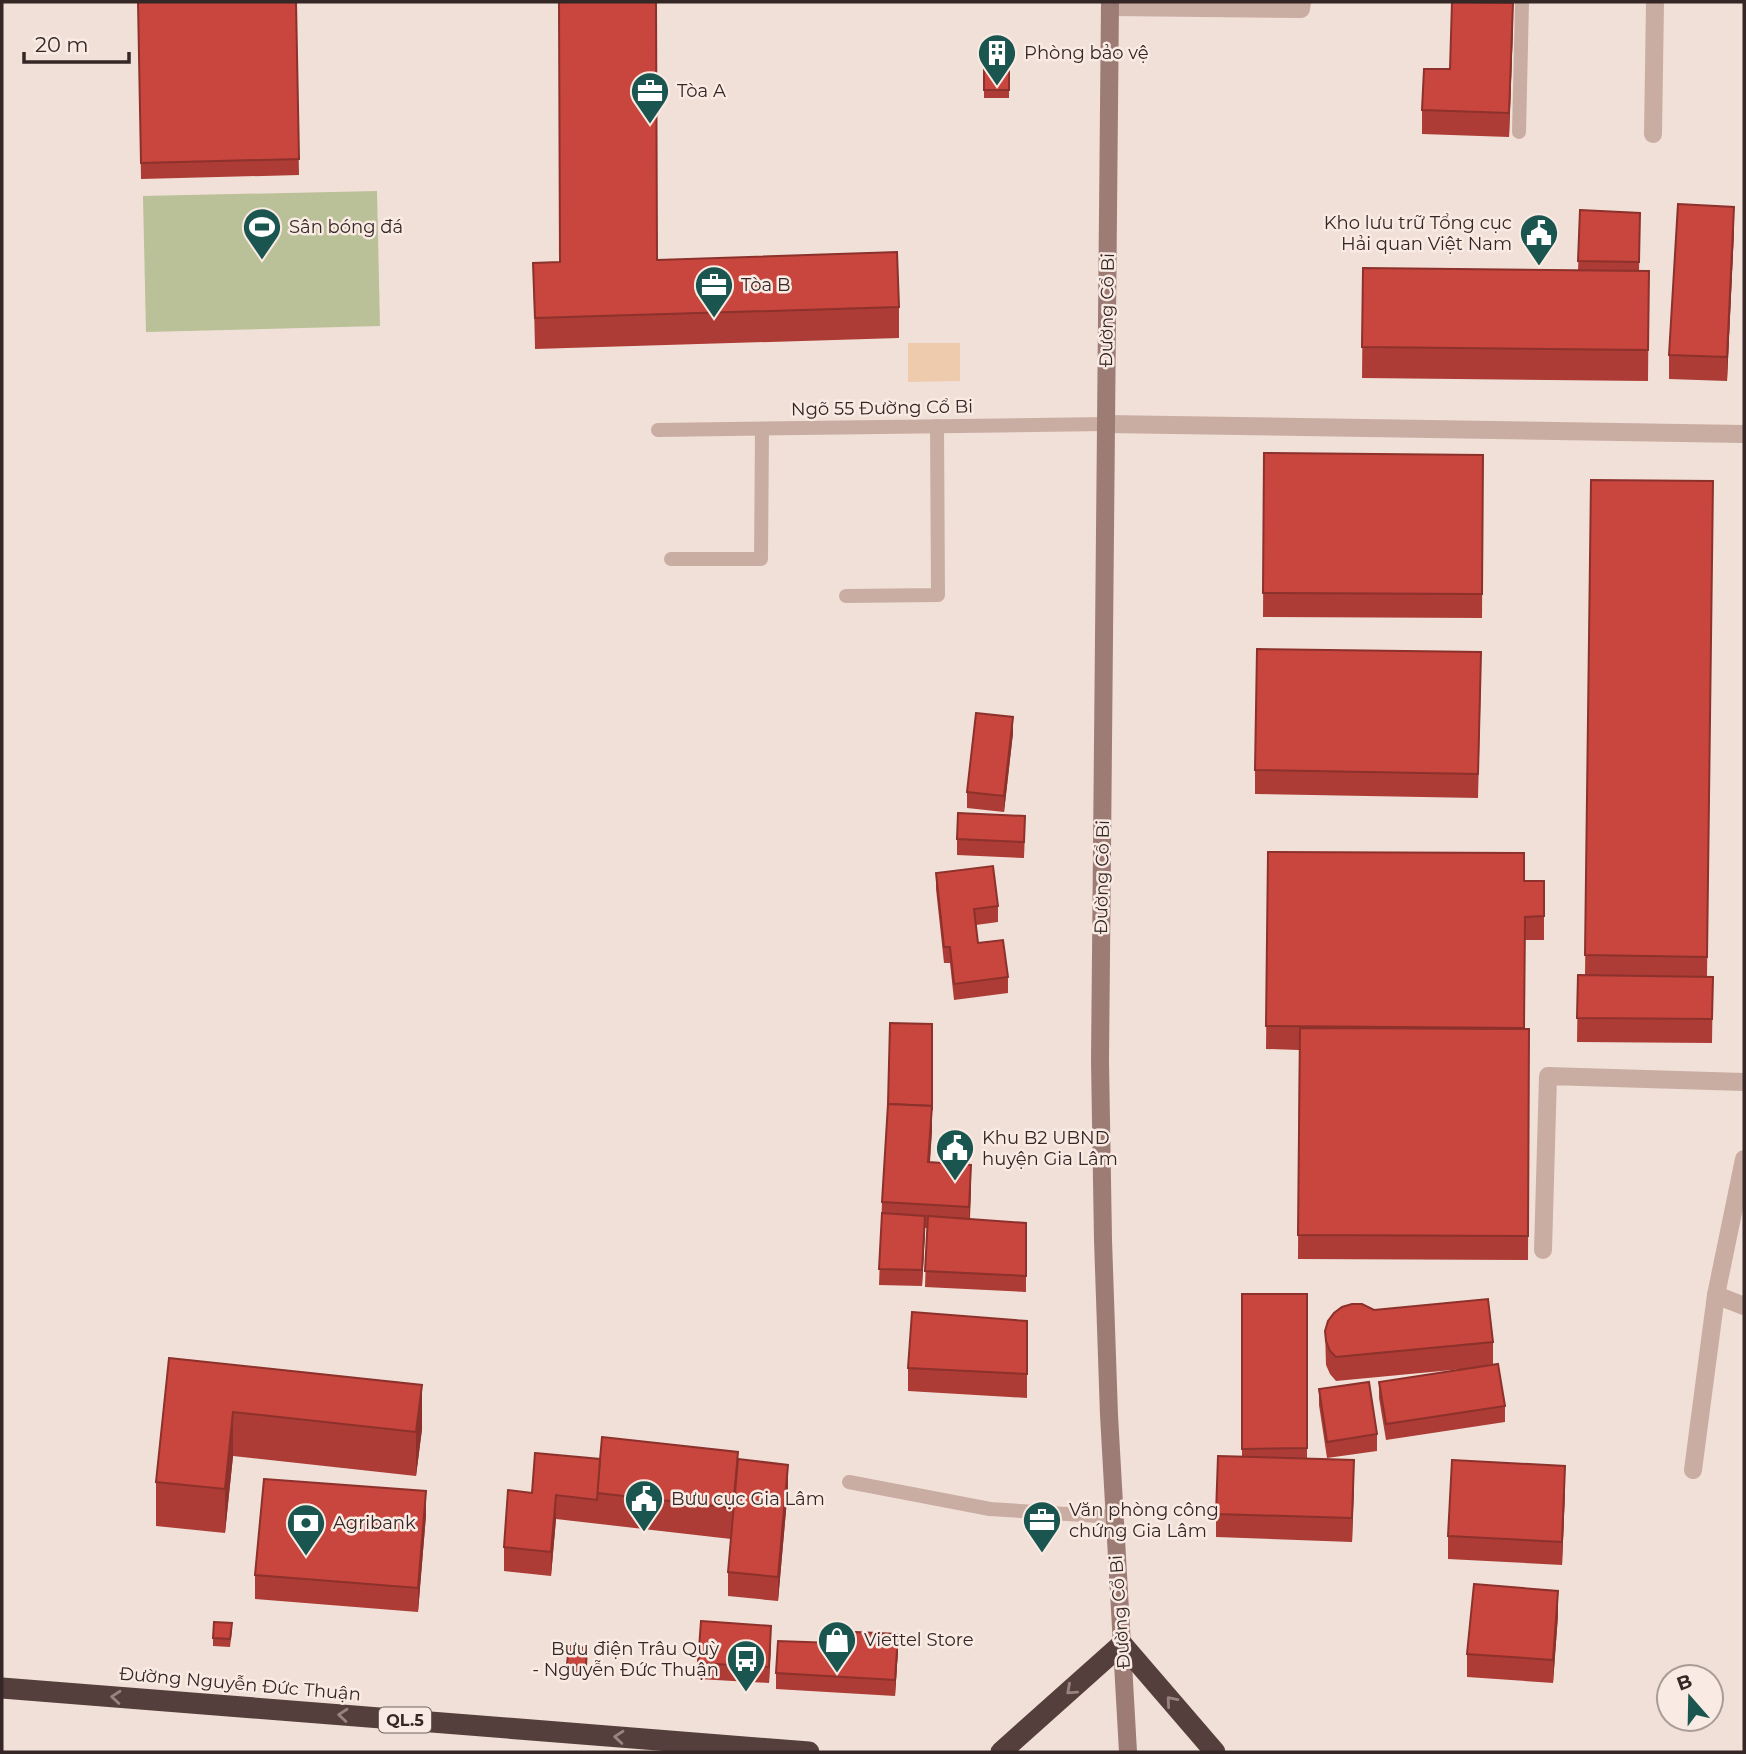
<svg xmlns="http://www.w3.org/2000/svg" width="1746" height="1754" viewBox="0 0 1746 1754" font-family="Montserrat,sans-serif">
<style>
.green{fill:#bac097}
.sand{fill:#eecbac}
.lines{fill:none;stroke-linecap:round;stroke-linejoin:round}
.lane{stroke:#c9ada3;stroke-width:14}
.street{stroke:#c9ada3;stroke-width:18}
.secondary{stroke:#9d7c75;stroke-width:18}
.highway{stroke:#553f3c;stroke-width:21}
.wall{fill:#ac3c35}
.shaded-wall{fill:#8c312b}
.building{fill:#c8463e;stroke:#8c312b;stroke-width:2}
.oneway{stroke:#97847f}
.labels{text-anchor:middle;stroke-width:5;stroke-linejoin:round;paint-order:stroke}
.shield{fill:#f9ebe3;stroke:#6f625e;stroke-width:2}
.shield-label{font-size:16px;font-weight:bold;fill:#342725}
.poi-label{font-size:18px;fill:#342725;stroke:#f9ebe3;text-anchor:start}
.street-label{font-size:18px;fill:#342725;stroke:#f9ebe3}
</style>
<rect width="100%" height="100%" fill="#f1e0d7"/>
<path class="green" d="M377,191L380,326L146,332L143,196Z"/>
<path class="sand" d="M908,343H960V381L908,382Z"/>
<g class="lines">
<g class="lane">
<path d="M1519,132L1522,2"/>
<path d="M658,430L1106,424"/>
<path d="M671,559H761L762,429"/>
<path d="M846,596L938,595L937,426"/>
<path d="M849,1482L990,1509L1114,1517"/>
</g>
<g class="street">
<path d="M1110,7L1301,9L1302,2"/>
<path d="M1653,134L1655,2"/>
<path d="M1106,424L1744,434"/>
<path d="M1543,1250L1548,1076L1744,1082"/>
<path d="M1716,1295L1744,1306"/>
<path d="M1693,1470L1716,1295L1744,1159"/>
</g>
<path class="secondary" d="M1110,2L1100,1061L1103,1240L1109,1415L1128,1752"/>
<g class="highway">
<path d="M2,1688L809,1752"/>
<path d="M1001,1752L1122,1644L1215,1752"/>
</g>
</g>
<g class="wall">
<path d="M138,2H296L299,175L141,179Z"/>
<path d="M1513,26L1509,137L1422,134V110L1450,69Z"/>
<path d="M984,67L1009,68V98H984Z"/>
<path d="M1580,210L1640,229L1639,271H1649L1648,381L1362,378L1363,268L1578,271Z"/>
<path d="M1734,231L1727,381L1669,379V355Z"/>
<path d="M657,260L899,307V338L535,349L533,263Z"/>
<path d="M1264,453L1483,455L1482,618L1263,617Z"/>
<path d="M1591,480L1713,481L1707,976L1713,977L1712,1043L1577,1042L1578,975H1585Z"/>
<path d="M1481,676L1478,798L1255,794V770Z"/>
<path d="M1013,733L1004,812L967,808V792Z"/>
<path d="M1025,832L1024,858L957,855V839Z"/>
<path d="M1268,852L1524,881H1544V940H1525L1524,1029H1529L1528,1260L1298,1259L1299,1050L1266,1049Z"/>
<path d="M936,873L998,906V922L976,925L978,943L1008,977V993L954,1000L950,963H944L936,889Z"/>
<path d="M932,1024V1130L930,1162L971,1189L970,1219L1026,1223V1292L925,1287L927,1228H925L922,1286L879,1285L882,1202Z"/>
<path d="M1242,1294H1307V1458L1354,1483L1352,1542L1216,1537V1514L1242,1456Z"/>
<path d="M1374,1310L1493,1342V1365L1505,1406V1422L1386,1440L1379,1398V1382L1473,1368L1336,1381L1330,1374L1326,1365L1325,1331Z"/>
<path d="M1027,1321V1398L908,1391V1368Z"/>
<path d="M169,1358L422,1429L416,1476L233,1456L225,1533L156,1526V1482Z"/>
<path d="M1319,1389L1377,1434V1451L1327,1458L1319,1405Z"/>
<path d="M600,1459H738L788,1488L778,1601L728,1596V1572L731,1539L556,1519L551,1576L504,1571V1547L532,1493Z"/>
<path d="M1565,1490L1562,1565L1448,1559V1536Z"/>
<path d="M426,1515L418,1612L255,1599V1575Z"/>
<path d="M1558,1615L1553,1683L1467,1677V1654Z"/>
<path d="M232,1631L230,1647L213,1646V1638Z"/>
<path d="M771,1642L769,1683L698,1679V1663Z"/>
<path d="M898,1650L895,1696L776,1689V1673Z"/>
<path d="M587,1656L586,1674L567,1672V1664Z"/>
</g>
<g class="shaded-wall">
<path d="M1513,3V26L1509,137V113Z"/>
<path d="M1734,207V231L1727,381V357Z"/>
<path d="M1013,717V733L1004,812V796Z"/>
<path d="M932,1024V1130L928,1186V1162Z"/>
<path d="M971,1165V1189L969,1231V1207Z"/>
<path d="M925,1216V1232L922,1286V1270Z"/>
<path d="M422,1385V1429L416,1476V1432Z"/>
<path d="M233,1412V1456L225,1533V1489Z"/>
<path d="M1354,1460V1483L1352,1542V1518Z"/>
<path d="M788,1465V1488L778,1601V1577Z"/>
<path d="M1565,1466V1490L1562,1565V1542Z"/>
<path d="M426,1491V1515L418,1612V1588Z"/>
<path d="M556,1495V1519L551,1576V1552Z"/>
<path d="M1558,1591V1615L1553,1683V1660Z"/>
<path d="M771,1626V1642L769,1683V1667Z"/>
<path d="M898,1634V1650L895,1696V1680Z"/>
</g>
<g class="building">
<path d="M138,2H296L299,159L141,163Z"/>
<path d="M559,2H656L657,260L897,252L899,307L535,318L533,263L560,262Z"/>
<path d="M1452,2L1513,3L1509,113L1422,110L1424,69H1450Z"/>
<path d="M984,67L1009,68V90H984Z"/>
<path d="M1678,204L1734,207L1727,357L1669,355Z"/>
<path d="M1580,210L1640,213L1639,262L1578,261Z"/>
<path d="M1363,268L1649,271L1648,350L1362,347Z"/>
<path d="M1264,453L1483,455L1482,594L1263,593Z"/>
<path d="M1591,480L1713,481L1707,957L1585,955Z"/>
<path d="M1257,649L1481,652L1478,774L1255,770Z"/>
<path d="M976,713L1013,717L1004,796L967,792Z"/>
<path d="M958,813L1025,816L1024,842L957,839Z"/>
<path d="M1268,852L1524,853V881H1544V916L1525,917L1524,1028L1266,1026Z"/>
<path d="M993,866L998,906L974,909L978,943L1003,940L1008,977L954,984L950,947H944L936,873Z"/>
<path d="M1578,975L1713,977L1712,1019L1577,1018Z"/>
<path d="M890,1023L932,1024V1110V1106L888,1104Z"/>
<path d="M1300,1028L1529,1029L1528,1236L1298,1235Z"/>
<path d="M888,1104L932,1106L928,1162L971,1165L969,1207L882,1202Z"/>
<path d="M882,1213L925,1216L922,1270L879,1269Z"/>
<path d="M928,1216L1026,1223V1276L925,1271Z"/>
<path d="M1242,1294H1307V1448L1242,1449Z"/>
<path d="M1488,1299L1493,1342L1336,1357L1330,1351L1326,1341L1325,1331L1328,1321L1334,1313L1342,1307L1352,1304H1362L1374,1310Z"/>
<path d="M912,1312L1027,1321V1374L908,1368Z"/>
<path d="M169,1358L422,1385L416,1432L233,1412L225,1489L156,1482Z"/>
<path d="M1498,1364L1505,1406L1386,1424L1379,1382Z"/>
<path d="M1369,1382L1377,1434L1327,1442L1319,1389Z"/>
<path d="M602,1437L738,1452L733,1508L597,1493Z"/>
<path d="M535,1453L600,1459L597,1500L556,1495L551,1552L504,1547L508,1490L532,1493Z"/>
<path d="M1218,1456L1354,1460L1352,1518L1216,1514Z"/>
<path d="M738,1459L788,1465L778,1577L728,1572Z"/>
<path d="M1452,1460L1565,1466L1562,1542L1448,1536Z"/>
<path d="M264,1479L426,1491L418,1588L255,1575Z"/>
<path d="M1474,1584L1558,1591L1553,1660L1467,1654Z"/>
<path d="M701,1621L771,1626L769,1667L698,1663Z"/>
<path d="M214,1622L232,1623L230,1639L213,1638Z"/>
<path d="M834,1631L898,1634L895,1680L776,1673L778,1641L834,1643Z"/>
<path d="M569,1646L587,1648L586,1666L567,1664Z"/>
</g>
<defs><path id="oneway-chevron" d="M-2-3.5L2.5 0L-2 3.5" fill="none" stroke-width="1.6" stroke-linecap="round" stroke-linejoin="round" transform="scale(1.75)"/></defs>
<g class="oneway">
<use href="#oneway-chevron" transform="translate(1071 1690) rotate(138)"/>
<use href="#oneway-chevron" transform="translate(116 1697) rotate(-175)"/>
<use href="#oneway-chevron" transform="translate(1171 1701) rotate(-131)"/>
<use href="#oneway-chevron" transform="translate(343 1715) rotate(-175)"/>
<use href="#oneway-chevron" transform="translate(619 1737) rotate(-175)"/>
</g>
<defs>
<g id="building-pin" transform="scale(2.0125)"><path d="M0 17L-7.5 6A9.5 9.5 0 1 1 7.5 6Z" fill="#1a564f" stroke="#f9ebe3"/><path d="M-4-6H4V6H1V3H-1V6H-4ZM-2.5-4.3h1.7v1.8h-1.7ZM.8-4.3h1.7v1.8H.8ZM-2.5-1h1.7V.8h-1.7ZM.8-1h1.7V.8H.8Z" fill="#fff"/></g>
<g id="office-pin" transform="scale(2.0125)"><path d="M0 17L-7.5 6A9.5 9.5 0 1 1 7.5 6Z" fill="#1a564f" stroke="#f9ebe3"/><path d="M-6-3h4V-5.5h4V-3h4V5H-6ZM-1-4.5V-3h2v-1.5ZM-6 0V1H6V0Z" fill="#fff"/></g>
<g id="stadium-pin" transform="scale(2.0125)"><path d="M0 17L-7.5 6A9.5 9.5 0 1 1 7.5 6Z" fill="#1a564f" stroke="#f9ebe3"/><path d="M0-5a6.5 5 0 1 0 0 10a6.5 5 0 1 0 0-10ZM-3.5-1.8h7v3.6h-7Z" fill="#fff"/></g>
<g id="civic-pin" transform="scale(2.0125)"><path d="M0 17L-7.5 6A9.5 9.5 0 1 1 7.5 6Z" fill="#1a564f" stroke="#f9ebe3"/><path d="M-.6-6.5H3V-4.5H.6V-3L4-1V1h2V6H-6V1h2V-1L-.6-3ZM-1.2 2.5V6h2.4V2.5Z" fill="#fff"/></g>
<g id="bank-pin" transform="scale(2.0125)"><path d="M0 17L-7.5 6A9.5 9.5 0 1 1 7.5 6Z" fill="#1a564f" stroke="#f9ebe3"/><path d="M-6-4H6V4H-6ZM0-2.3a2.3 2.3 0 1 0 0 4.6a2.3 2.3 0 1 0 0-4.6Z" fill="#fff"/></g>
<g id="shop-pin" transform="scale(2.0125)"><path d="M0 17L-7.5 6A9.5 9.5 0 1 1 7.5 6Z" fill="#1a564f" stroke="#f9ebe3"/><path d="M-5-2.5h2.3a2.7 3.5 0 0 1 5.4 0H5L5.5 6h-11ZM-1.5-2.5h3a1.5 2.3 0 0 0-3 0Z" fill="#fff"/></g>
<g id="bus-pin" transform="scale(2.0125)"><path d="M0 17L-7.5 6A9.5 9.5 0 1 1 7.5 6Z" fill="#1a564f" stroke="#f9ebe3"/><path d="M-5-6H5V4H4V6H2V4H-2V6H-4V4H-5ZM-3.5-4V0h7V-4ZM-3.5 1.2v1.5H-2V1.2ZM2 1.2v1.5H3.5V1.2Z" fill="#fff"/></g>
</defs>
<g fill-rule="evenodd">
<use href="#building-pin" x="997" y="53"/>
<use href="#office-pin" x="650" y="91"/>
<use href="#stadium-pin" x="262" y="227"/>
<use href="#civic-pin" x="1539" y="233"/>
<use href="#office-pin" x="714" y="285"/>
<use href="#civic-pin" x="955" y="1148"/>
<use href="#civic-pin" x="644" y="1499"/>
<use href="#office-pin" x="1042" y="1520"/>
<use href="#bank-pin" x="306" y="1523"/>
<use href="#shop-pin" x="837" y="1640"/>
<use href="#bus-pin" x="746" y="1659"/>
</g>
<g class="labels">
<rect class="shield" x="379" y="1707.5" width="52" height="25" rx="5"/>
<g class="shield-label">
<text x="405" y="1726">QL.5</text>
</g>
<g class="poi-label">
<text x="1024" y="59">Phòng bảo vệ</text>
<text x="677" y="97">Tòa A</text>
<text x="1512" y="229" text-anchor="end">Kho lưu trữ Tổng cục<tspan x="1512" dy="21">Hải quan Việt Nam</tspan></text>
<text x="289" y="233">Sân bóng đá</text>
<text x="741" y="291">Tòa B</text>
<text x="982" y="1144">Khu B2 UBND<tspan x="982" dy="21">huyện Gia Lâm</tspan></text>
<text x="671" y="1505">Bưu cục Gia Lâm</text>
<text x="1069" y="1516">Văn phòng công<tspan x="1069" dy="21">chứng Gia Lâm</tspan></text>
<text x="333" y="1529">Agribank</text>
<text x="864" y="1646">Viettel Store</text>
<text x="719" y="1655" text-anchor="end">Bưu điện Trâu Quỳ<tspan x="719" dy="21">- Nguyễn Đức Thuận</tspan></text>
</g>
<g class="street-label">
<text transform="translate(1107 310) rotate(-89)" y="6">Đường Cổ Bi</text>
<text transform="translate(882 408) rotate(-1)" y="6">Ngõ 55 Đường Cổ Bi</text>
<text transform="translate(1102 877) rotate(-89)" y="6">Đường Cổ Bi</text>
<text transform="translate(1120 1612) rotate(-94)" y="6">Đường Cổ Bi</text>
<text transform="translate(240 1684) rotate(5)" y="6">Đường Nguyễn Đức Thuận</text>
</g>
</g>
<rect width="1746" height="1754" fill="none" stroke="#342725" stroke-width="7"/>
<g transform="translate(1690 1698) rotate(340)"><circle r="33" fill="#f9ebe3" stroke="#aa9d97" stroke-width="2"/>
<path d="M0-5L12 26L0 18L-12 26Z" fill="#1a564f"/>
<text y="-10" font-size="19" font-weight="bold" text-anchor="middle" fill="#342725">B</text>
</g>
<path d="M24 52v10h105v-10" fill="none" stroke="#342725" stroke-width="3.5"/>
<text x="35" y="52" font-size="21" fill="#342725" stroke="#f9ebe3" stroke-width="5" paint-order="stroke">20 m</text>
</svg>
